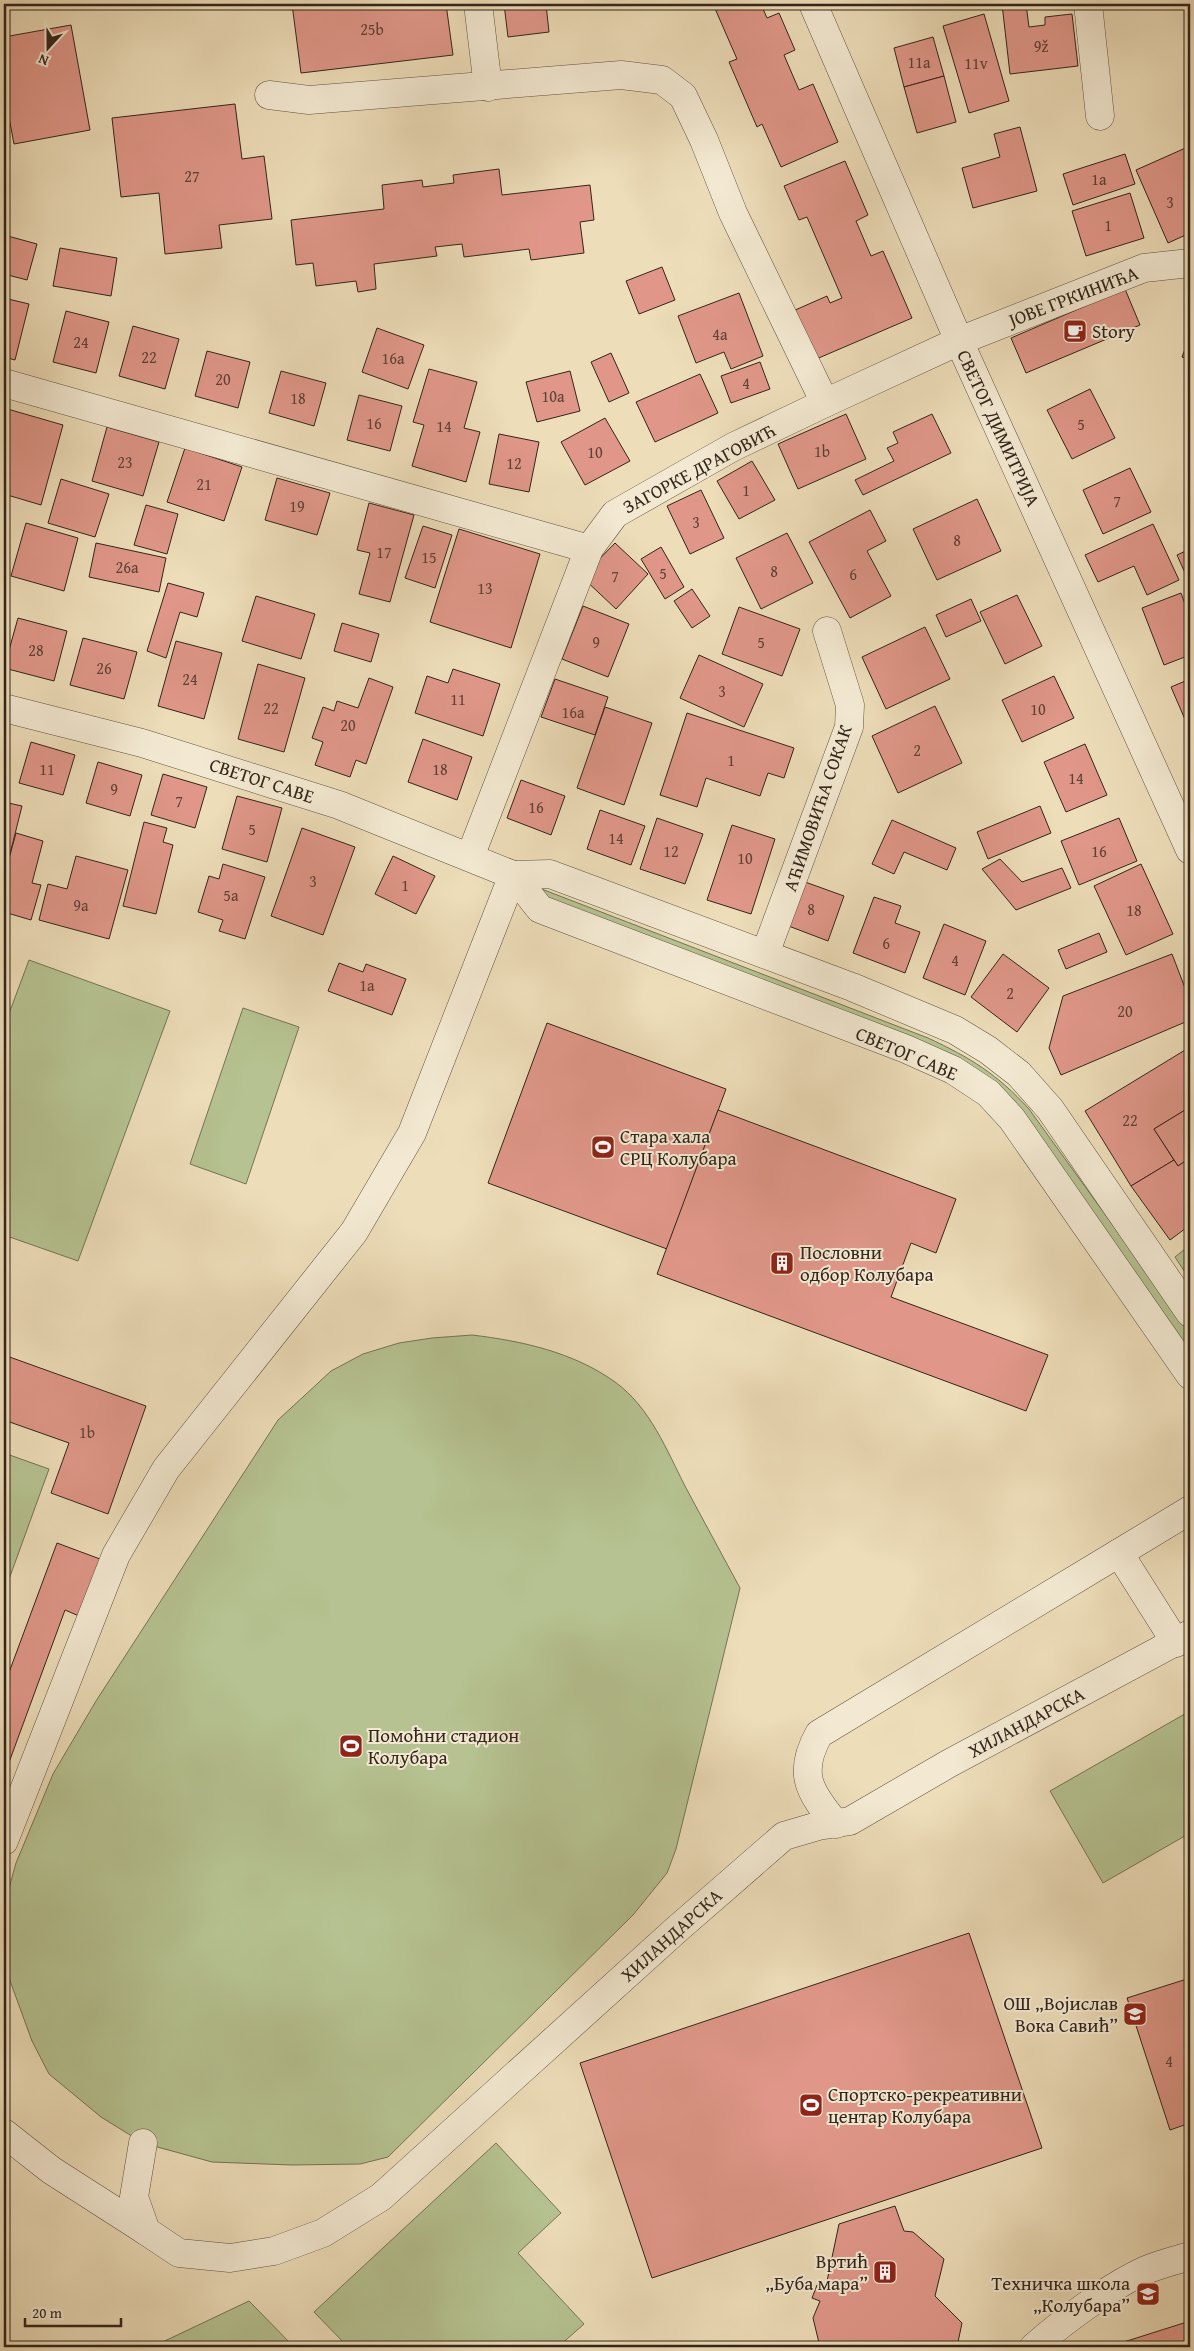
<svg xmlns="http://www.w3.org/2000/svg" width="1194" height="2351" viewBox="0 0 1194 2351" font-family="'Gentium Book Plus',serif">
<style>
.grass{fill:#b6c291;stroke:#747456}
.building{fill:#e09789;stroke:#32251b}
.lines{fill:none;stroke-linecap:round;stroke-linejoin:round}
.minor-casing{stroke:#615342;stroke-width:29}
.minor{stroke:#f3e9d2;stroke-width:28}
.labels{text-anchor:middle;stroke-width:4;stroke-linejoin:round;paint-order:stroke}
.number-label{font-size:16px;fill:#5e4236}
.street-label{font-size:19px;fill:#32251b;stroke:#f3e9d2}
.poi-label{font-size:19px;fill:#32251b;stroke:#f3e9d2;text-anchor:start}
</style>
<rect width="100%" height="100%" fill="#edddb9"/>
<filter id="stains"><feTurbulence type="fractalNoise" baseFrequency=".004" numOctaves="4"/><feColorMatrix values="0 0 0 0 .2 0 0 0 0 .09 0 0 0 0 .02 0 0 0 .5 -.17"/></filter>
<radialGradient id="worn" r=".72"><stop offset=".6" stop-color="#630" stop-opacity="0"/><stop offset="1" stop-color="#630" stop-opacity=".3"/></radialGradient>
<g class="grass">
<path d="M539,888L928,1038C971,1058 997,1074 1029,1109L1190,1332V1354L997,1094L534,899Z"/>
<path d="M29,960L170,1011L78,1261L4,1235V1027Z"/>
<path d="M243,1008L299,1027L246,1184L190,1164Z"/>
<path d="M1190,1245V1280L1175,1257Z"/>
<path d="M472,1335C522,1341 573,1352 615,1382C650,1407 667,1451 686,1488C704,1521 722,1555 740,1588L676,1849L667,1873L633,1915L388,2157L360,2164L292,2165L212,2162L143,2143L101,2117L49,2074L32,2041L9,1978L4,1949V1906L16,1863L53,1774L96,1701L278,1420L331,1371L363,1354L399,1343L432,1338Z"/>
<path d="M4,1453L49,1469L4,1593Z"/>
<path d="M1190,1711V1833L1103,1883L1050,1791Z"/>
<path d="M496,2143L561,2213L518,2253L584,2324L558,2347H348L314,2312Z"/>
<path d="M249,2301L294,2347H152Z"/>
</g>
<g class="building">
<path d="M292,4H446L453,55L301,73Z"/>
<path d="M504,4H546L549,32L508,37Z"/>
<path d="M556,4H591L556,8Z"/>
<path d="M713,4H761L767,18L779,13L795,50L784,55L799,90L813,84L838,142L781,167L762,124L757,127L729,62L737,59Z"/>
<path d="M1002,4H1032H1026L1029,27L1045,25V17L1072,14L1078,66L1010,74Z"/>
<path d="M984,14L1009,101L969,113L943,26Z"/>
<path d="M71,25L90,130L14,144L4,91V37Z"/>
<path d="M933,37L944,76L904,87L894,48Z"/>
<path d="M944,76L956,122L917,133L904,87Z"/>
<path d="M235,104L242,159L264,156L272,219L219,225L222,248L165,254L159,193L121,197L112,118Z"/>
<path d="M1020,127L1037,191L973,208L962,168L1000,157L994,134Z"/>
<path d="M1190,146V233L1168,243L1136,170Z"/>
<path d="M1125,154L1135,184L1073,205L1063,174Z"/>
<path d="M845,161L868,215L856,221L871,256L883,251L912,318L814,360L793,311L827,296L830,303L842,298L807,217L799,220L784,186Z"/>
<path d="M499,169L502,195L590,185L594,220L580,222L584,253L531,260L529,249L464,257L462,244L435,247L437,256L374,264L376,289L358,292L356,281L316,286L313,263L296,265L291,220L384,209L382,185L422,180L423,187L454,183L453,175Z"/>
<path d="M1130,193L1144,238L1086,256L1072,211Z"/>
<path d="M4,235L37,244L27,280L4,274Z"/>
<path d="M60,248L117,258L111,296L53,286Z"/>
<path d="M662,267L675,300L639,314L626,281Z"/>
<path d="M1125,289L1140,325L1026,373L1011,338Z"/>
<path d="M739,293L763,356L731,369L724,352L696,363L678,316Z"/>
<path d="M4,298L29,304L15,360L4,357Z"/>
<path d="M66,311L109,322L96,373L53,362Z"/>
<path d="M133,326L179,339L165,389L119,376Z"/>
<path d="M377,328L424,345L408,389L362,372Z"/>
<path d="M1190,336V360L1182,357Z"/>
<path d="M207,351L250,362L238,408L195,396Z"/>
<path d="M611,353L629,393L609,402L591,362Z"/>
<path d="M760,362L770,389L731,403L721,376Z"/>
<path d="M429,369L477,382L464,428L480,432L466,482L412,466L424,425L413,422Z"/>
<path d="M281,371L326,383L314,426L269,413Z"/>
<path d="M570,371L580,411L537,422L526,382Z"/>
<path d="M700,374L718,413L655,442L636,402Z"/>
<path d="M1090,389L1115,438L1072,459L1047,410Z"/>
<path d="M359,395L402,406L390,451L347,440Z"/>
<path d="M4,408L63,425L41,505L4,494Z"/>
<path d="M846,414L866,459L798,489L778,444Z"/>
<path d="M932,414L951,453L863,495L855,480L894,461L887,448L898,443L893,432Z"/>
<path d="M605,418L630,461L585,485L561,442Z"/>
<path d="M107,427L159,442L143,496L92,481Z"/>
<path d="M499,434L539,442L529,492L489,484Z"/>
<path d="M185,448L242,467L224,521L167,502Z"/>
<path d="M752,461L775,500L739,519L717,481Z"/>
<path d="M1130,468L1151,512L1103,534L1083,490Z"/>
<path d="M277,478L330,493L317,535L265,520Z"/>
<path d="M61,479L109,494L95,537L48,523Z"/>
<path d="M701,490L724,538L690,554L667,506Z"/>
<path d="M977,499L1001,551L937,580L913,529Z"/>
<path d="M369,503L414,515L390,602L359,594L370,553L357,550Z"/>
<path d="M146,505L178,514L167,554L134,545Z"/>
<path d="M870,510L886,541L867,551L891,596L850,618L809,542Z"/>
<path d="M26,523L78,538L64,591L11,576Z"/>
<path d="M1153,524L1179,580L1147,595L1134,566L1098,582L1085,555Z"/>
<path d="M423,526L452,535L435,588L405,578Z"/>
<path d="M459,529L540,554L511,648L430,622Z"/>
<path d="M787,533L813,583L761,609L736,558Z"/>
<path d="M96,543L166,558L159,592L89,577Z"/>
<path d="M615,543L648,574L616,609L582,577Z"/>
<path d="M661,547L684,587L665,599L641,559Z"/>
<path d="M1190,549V581L1189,582L1177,555Z"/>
<path d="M4,560H9L4,589Z"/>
<path d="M168,583L204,593L197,617L180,612L166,658L147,651Z"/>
<path d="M692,589L710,616L692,628L674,601Z"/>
<path d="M1181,593L1190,618V655L1164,665L1142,608Z"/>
<path d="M1017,595L1042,646L1005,664L980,612Z"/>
<path d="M256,596L315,614L301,659L242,641Z"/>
<path d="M971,599L981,621L946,637L936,615Z"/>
<path d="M583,606L629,624L608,677L562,659Z"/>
<path d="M739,607L800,629L782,676L722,654Z"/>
<path d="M18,618L67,631L54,681L4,668Z"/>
<path d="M342,623L379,634L371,662L334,651Z"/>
<path d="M925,627L950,679L886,709L862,657Z"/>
<path d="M83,638L137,652L124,699L70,685Z"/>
<path d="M176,641L222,653L204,719L158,706Z"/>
<path d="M699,655L763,684L744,727L680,698Z"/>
<path d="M258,664L305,678L284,752L238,739Z"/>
<path d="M453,669L500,684L483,736L415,713L427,676L448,683Z"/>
<path d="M1054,676L1074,718L1022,742L1002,700Z"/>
<path d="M369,678L393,687L366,764L356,760L350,777L315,765L323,742L312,738L323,707L334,711L337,701L358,708Z"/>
<path d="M555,679L608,697L595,735L541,717Z"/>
<path d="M1190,679V731L1171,687Z"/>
<path d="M935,706L962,763L898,793L872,736Z"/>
<path d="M605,707L652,723L624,805L577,788Z"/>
<path d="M687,713L794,748L784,778L768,773L760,796L706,778L697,807L660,795Z"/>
<path d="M423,739L472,757L457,800L408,782Z"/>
<path d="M31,742L75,755L63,795L19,783Z"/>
<path d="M1085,744L1107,795L1066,812L1044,762Z"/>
<path d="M98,762L142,775L130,816L86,803Z"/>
<path d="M163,774L207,787L195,828L151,815Z"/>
<path d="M521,780L565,796L551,835L507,818Z"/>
<path d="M237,796L282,808L267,862L222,849Z"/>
<path d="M4,802L22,806L7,866L4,865Z"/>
<path d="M1040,806L1051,833L988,859L977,832Z"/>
<path d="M600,810L645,826L631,865L587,849Z"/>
<path d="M657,818L703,834L685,884L640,869Z"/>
<path d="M1119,818L1137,861L1079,885L1061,841Z"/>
<path d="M892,820L956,848L947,870L904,852L894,874L872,864Z"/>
<path d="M144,822L167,828L163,842L173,845L156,914L123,906Z"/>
<path d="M732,825L775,839L751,914L707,900Z"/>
<path d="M302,828L355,847L323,935L271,916Z"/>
<path d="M16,833L43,841L32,883L41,885L31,920L4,912V877Z"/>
<path d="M76,856L128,870L109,939L39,920L48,884L67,889Z"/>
<path d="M393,856L435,876L416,914L375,894Z"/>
<path d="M1000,859L1022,882L1062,868L1071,888L1016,910L982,869Z"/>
<path d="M223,864L265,877L245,939L219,931L223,920L198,912L209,876L219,879Z"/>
<path d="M1141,864L1173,934L1126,955L1094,886Z"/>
<path d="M794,878L844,896L828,941L778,922Z"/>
<path d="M874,897L901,906L895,923L920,932L905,973L853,953Z"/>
<path d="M944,924L986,941L965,995L923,978Z"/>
<path d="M1099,933L1107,952L1066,969L1058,950Z"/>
<path d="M1003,954L1049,988L1017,1032L971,997Z"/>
<path d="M1172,954L1190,1001V1020L1061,1075L1049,1048L1063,996Z"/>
<path d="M339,963L363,972L366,964L406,979L392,1015L328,991Z"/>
<path d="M547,1023L726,1089L667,1249L488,1183Z"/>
<path d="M1190,1047V1107L1154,1129L1174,1160L1131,1186L1085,1111Z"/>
<path d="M1190,1107V1158L1178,1166L1154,1129Z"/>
<path d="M718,1110L956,1199L936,1253L911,1243L891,1297L1048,1355L1026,1411L657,1274Z"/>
<path d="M1190,1158V1225L1170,1240L1131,1186L1174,1160L1178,1166Z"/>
<path d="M4,1355L146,1406L108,1514L51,1493L69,1443L4,1420Z"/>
<path d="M57,1543L100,1559L79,1616L65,1610L4,1776V1686Z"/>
<path d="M969,1933L1042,2148L652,2278L580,2063Z"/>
<path d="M1190,1978V2123L1170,2130L1127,1998Z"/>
<path d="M895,2206L904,2231L913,2232L944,2259L935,2296L962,2323L957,2347H820L813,2318L820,2301L812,2298L817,2285L826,2286L839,2224Z"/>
<path d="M1190,2321V2347H1108Z"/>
</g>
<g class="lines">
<g class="minor-casing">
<g id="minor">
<path d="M478,4L488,87"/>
<path d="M813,4L959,341L1190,850"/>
<path d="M1088,4L1100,116"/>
<path d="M269,95L309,100L621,75L662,80L683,96L704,140L733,213L825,403"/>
<path d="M4,383L589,549"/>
<path d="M4,708L142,743L339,805L513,875L550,874L852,987L955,1030L988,1050L1019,1074L1050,1109L1190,1313"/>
<path d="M470,857L589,549L615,514L733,447L825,403L959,341L1144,268L1190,263"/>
<path d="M513,875L540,909L906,1049L953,1070L988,1093L1012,1119L1190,1375"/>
<path d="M765,954L849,727L850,705L827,631"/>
<path d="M1119,1553L1190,1510"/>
<path d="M836,1824C809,1792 797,1773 819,1734L1119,1553L1176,1643"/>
<path d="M4,1841L116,1555L166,1469L354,1232L412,1133L513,875"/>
<path d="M4,2133L51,2170L146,2231"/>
<path d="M143,2143L134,2197L146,2231L179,2253L230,2258L274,2251L323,2233L381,2197L676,1930L784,1836L818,1826L850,1821L948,1764L1190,1634"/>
<path d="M1034,2347C1062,2322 1112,2285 1146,2270C1160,2264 1176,2260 1190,2256"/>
</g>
</g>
<use href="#minor" class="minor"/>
</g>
<defs>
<g id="cafe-square" transform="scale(1.25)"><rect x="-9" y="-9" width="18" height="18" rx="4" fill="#8f2418" stroke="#f3e9d2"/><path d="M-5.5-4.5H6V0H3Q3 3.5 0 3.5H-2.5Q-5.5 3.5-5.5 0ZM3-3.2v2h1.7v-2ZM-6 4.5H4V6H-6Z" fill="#fff"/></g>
<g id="stadium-square" transform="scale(1.25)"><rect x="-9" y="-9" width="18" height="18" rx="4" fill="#8f2418" stroke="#f3e9d2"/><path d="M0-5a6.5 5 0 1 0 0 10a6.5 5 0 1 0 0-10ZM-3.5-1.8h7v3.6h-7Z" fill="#fff"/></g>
<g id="building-square" transform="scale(1.25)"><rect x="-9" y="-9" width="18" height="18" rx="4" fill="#8f2418" stroke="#f3e9d2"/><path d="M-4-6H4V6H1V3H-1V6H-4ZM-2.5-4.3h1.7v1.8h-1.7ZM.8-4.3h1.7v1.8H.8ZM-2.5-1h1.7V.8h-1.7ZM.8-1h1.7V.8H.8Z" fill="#fff"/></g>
<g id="school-square" transform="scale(1.25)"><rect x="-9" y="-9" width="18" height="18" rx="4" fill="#8f2418" stroke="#f3e9d2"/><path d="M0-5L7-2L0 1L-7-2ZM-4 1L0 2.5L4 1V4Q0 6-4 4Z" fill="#fff"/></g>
</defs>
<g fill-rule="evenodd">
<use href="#cafe-square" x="1075" y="331"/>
<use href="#stadium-square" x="603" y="1147"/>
<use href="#building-square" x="782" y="1263"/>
<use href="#stadium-square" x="351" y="1746"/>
<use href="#school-square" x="1135" y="2014"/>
<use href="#stadium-square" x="811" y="2105"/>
<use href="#building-square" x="885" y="2272"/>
<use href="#school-square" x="1148" y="2294"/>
</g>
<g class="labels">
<g class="number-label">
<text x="372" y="35">25b</text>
<text x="1041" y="52">9ž</text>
<text x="919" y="68">11a</text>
<text x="976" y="69">11v</text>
<text x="192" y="182">27</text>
<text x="1099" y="185">1a</text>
<text x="1170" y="208">3</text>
<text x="1108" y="231">1</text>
<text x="720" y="340">4a</text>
<text x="81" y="348">24</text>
<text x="149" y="363">22</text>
<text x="393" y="364">16a</text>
<text x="223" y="385">20</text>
<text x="746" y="389">4</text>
<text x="553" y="402">10a</text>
<text x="298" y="404">18</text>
<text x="374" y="429">16</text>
<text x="1081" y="430">5</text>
<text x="444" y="432">14</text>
<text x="822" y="457">1b</text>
<text x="595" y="458">10</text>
<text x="125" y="468">23</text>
<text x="514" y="469">12</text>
<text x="204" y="490">21</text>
<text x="746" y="496">1</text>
<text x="1117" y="507">7</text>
<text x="297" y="512">19</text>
<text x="696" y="528">3</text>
<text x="957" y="546">8</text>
<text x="384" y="558">17</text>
<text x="429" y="563">15</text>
<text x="127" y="573">26a</text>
<text x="774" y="577">8</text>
<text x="663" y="579">5</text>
<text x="853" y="580">6</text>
<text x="615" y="582">7</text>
<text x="485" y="594">13</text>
<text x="596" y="648">9</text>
<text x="761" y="648">5</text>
<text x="36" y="656">28</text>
<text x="104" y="674">26</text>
<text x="190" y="685">24</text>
<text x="722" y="697">3</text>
<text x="458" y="705">11</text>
<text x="271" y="714">22</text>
<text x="1038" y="715">10</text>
<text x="573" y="718">16a</text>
<text x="348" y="731">20</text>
<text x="917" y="756">2</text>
<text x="731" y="766">1</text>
<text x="47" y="775">11</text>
<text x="440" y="775">18</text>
<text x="1076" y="784">14</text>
<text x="114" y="795">9</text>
<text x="179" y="807">7</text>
<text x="536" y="813">16</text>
<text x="252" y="835">5</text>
<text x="616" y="844">14</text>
<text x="671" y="857">12</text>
<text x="1099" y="857">16</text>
<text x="745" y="864">10</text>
<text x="313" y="887">3</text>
<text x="405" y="891">1</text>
<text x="231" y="901">5a</text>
<text x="81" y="911">9a</text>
<text x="811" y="915">8</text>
<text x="1134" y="916">18</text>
<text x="886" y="949">6</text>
<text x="955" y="966">4</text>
<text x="367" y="991">1a</text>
<text x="1010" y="999">2</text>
<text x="1125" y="1017">20</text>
<text x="1130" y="1126">22</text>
<text x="87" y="1438">1b</text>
<text x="1169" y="2067">4</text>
</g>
<g class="street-label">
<text transform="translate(1073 296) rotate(-21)" y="7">ЈОВЕ ГРКИНИЋА</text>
<text transform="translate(999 428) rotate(65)" y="7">СВЕТОГ ДИМИТРИЈА</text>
<text transform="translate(699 468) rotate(-28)" y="7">ЗАГОРКЕ ДРАГОВИЋ</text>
<text transform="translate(262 780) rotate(18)" y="7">СВЕТОГ САВЕ</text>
<text transform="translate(817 808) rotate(-71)" y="7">АЋИМОВИЋА СОКАК</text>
<text transform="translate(907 1053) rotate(23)" y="7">СВЕТОГ САВЕ</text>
<text transform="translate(1026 1722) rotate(-28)" y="7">ХИЛАНДАРСКА</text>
<text transform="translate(671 1935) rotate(-42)" y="7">ХИЛАНДАРСКА</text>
</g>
<g class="poi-label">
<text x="1092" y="338">Story</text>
<text x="620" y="1143">Стара хала<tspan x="620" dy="22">СРЦ Колубара</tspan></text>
<text x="800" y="1259">Пословни<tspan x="800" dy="22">одбор Колубара</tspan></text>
<text x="368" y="1742">Помоћни стадион<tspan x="368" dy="22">Колубара</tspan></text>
<text x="1118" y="2010" text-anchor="end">ОШ „Војислав<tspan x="1118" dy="22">Вока Савић”</tspan></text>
<text x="828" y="2101">Спортско-рекреативни<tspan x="828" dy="22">центар Колубара</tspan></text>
<text x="868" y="2268" text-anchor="end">Вртић<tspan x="868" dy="22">„Буба мара”</tspan></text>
<text x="1130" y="2290" text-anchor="end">Техничка школа<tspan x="1130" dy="22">„Колубара”</tspan></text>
</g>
</g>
<rect width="1194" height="2351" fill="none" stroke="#edddb9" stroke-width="20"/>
<rect x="5" y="5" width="1184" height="2341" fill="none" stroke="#32251b" stroke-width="2.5"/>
<rect x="10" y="10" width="1174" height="2331" fill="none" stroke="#32251b"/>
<g transform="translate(48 48) rotate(201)" stroke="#f3e9d2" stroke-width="4" paint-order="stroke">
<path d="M0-4L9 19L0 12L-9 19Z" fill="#32251b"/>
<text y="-8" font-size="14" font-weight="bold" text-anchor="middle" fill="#32251b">N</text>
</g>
<path d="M25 2318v8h96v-8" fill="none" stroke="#32251b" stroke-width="2.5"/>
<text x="32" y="2318" font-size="15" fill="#32251b" stroke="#f3e9d2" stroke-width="4" paint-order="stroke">20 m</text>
<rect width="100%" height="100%" filter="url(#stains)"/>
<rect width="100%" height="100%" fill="url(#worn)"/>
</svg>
